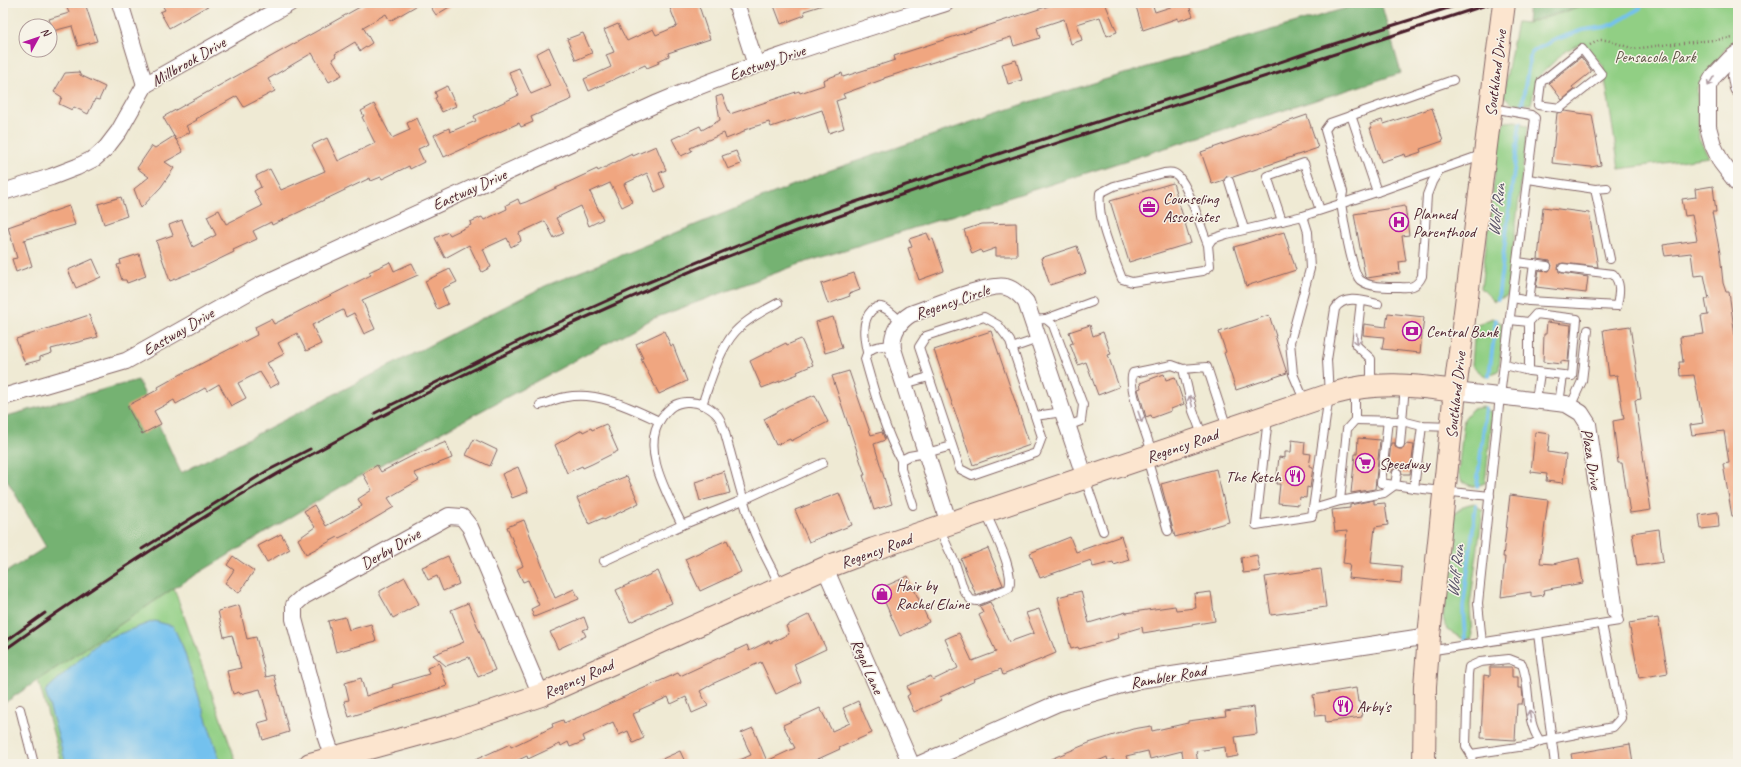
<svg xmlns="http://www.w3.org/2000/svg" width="1741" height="767" viewBox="0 0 1741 767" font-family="Caveat,sans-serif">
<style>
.green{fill:#91cf84;stroke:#6e7758}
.forest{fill:#74b272;stroke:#5f684e}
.water{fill:#73c1ee;stroke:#5e708c}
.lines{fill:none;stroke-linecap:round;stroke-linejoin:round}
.stream{stroke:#73c1ee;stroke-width:4}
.building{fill:#f0a680}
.lane-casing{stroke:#846666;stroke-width:10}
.street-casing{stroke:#846666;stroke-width:18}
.secondary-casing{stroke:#846666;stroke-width:24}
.path{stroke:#846666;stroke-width:2.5;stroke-dasharray:1 3;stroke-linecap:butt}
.lane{stroke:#fff;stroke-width:8}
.street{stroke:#fff;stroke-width:16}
.secondary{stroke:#fce5cf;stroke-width:22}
.rail{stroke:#4a1f2b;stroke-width:3}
.oneway{stroke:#ae9aa0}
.labels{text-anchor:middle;stroke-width:3;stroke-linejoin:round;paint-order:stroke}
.park-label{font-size:16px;fill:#5f5446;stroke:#f7f3e8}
.street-label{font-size:16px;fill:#4a1f2b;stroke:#f7f3e8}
.poi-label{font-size:16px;fill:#4a1f2b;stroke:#f7f3e8;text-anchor:start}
.water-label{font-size:17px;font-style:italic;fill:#565066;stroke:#f7f3e8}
</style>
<rect width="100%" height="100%" fill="#f7f3e8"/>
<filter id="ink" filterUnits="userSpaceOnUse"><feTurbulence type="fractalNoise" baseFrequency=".025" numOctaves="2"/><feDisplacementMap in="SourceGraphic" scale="8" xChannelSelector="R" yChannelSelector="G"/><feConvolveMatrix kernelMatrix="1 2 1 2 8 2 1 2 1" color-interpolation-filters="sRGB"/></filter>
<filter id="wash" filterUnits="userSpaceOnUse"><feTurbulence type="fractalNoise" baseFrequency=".012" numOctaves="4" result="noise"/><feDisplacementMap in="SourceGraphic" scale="16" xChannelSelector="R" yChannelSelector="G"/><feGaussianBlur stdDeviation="0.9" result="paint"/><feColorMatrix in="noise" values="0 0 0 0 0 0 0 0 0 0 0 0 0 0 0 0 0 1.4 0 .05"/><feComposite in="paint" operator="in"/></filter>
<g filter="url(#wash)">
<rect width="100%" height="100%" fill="#efead4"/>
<g class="green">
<path d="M1594,3H1736L1738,14V40L1726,48L1697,88L1699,139L1709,157L1619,169L1603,65L1582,43L1565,51L1537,78L1531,104H1513L1503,95L1517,22L1527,23Z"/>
<path d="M1516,121L1528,126L1507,296L1494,301L1481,288L1500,130L1505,122Z"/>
<path d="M1493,318L1503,324L1499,370L1489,376L1485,377L1472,365L1475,325Z"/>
<path d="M1483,407L1493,413L1485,483L1474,487L1462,482L1458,473L1464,419L1472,409Z"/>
<path d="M1474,503L1483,511L1470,605L1472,638L1465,640L1447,630L1443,618L1454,513L1466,505Z"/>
<path d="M174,588L237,764H62L38,680Z"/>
</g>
<g class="forest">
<path d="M1363,3H1381L1401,73L797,265L652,319L349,482L174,588L3,704V574L46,547L3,473V417L138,380L181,473L545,286L828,171L1033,101Z"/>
<path d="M1529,3H1594L1527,23Z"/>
</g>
<path class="water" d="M154,621L173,626L182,645L221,764H66L45,691L100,641Z"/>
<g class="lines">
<g class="stream">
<path d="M1522,104L1531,52L1557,39L1583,30L1605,27L1614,24L1640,8L1643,3"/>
<path d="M1498,299L1520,123"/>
<path d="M1489,376L1496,320"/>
<path d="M1477,486L1486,408"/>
<path d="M1465,640L1463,608L1476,505"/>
</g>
</g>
<g id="blocks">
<g class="building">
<path d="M65,3H85L97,41L78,46L72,26L53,31L49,19L69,13Z"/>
<path d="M161,3H213L169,28L160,12L165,10Z"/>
<path d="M367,3H421L390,21L386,14L363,27L372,43L360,51L355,42L335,54L336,56L332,59L342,75L329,82L312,53L268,79L275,91L244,107L237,96L196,119L197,120L186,126L190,132L176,140L163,117Z"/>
<path d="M428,3H456L436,15Z"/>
<path d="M668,3H698L710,39L668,53L669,56L658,61L659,63L647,68L645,65L589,91L584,79L611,67L606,55L614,52L604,30L618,24L627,41L653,29L656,35L677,26Z"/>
<path d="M773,3H823V5L804,11L805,15L781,24Z"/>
<path d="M1058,3H1105L1117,32L1107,36L1100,17L1077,24L1082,40L1071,44L1064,19L1037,28L1040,38L1014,46L1011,37L884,78V79L843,94L845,98L836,101L844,128L829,133L822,110L771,127L769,122L744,130V132L726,139L724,133L690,148L692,151L681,156L672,139L700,126L702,130L720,120L716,97L722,95L730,114L799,91L800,93L824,85L823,80L842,73L843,77L895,60L894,56Z"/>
<path d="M1135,3H1152L1155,12L1183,3H1188L1193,16L1178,21V18L1143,30Z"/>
<path d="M583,33L592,53L576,60L567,39Z"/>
<path d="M549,47L572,99L531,117L533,122L521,127L519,123L444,157L434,135L449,128L450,132L476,121L474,116L519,95L509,72L519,68L531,94L550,86L536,54Z"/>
<path d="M1581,57L1591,70V72L1572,87L1574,90L1562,100L1549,83Z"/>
<path d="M1016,60L1022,80L1008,84L1002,64Z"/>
<path d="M79,72L80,75L105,87L99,100L95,99L88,114L74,107L72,110L59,104L62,97L54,92L65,73Z"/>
<path d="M447,86L456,106L442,112L435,98L437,97L435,92Z"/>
<path d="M374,104L392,138L410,130L407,123L417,118L429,144L418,149L424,162L410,169L409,166L382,179L381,177L371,181L370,178L272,225L271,222L253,231L257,239L233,250L234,252L195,271L170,281L156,241L173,235L169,225L182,220L193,247L216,235L207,216L219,210L226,224L262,206L254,191L261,187L256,176L270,169L281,190L325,171L312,145L327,138L338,161L375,143L362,117L364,116L361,111Z"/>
<path d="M1432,108L1443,141L1420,149L1421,152L1406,157L1405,154L1381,162L1370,128H1372L1370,124L1382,120L1384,124Z"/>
<path d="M1565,111L1592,115L1601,165L1591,167L1552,163L1557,113Z"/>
<path d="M1307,115L1318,148L1233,177L1227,176L1224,180L1212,184L1201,152Z"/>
<path d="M174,136L183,152L165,162L174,168L161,187L141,208L134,189L149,177L137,168L152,146L155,148Z"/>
<path d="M656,146L666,170L659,173L665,187L655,192L647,173L624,184L632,202L622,207L610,183L590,192L603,219L589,226L581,206L556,218L564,233L554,238L545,221L519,233L521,241L511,247L507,238L483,249L491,267L482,272L469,245L445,258L435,238L448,232L450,235L471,225L470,222L482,217L484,220L507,209L506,205L518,199L520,204L526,202L597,169L598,171L632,154L633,156Z"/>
<path d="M736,151L741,164L728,169L722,156Z"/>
<path d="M1173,183L1191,243L1129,262L1110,201Z"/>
<path d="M1713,186L1716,212H1712L1720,253L1723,283L1726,292H1729L1736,343H1738V516H1732L1723,464L1729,463L1724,431L1692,435L1690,425L1703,423L1694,375L1680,376L1679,362H1683L1680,337L1704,334L1701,316L1708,315L1705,299H1709L1704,275L1694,276L1691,253L1665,256L1663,245L1697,240L1692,215L1685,216L1682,199L1696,197L1695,189Z"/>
<path d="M121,197L127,216L104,224L98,204Z"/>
<path d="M69,206L75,225L24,240L32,266L16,272L12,259L17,258L8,227Z"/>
<path d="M1405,206L1409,235L1402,236L1406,261L1399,262L1400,273L1367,278L1365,276L1354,214Z"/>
<path d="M1543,207L1589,213L1598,267L1563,263L1559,264L1558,268L1559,272L1562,273L1588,277L1586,293L1536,287L1539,270L1549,271L1552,266L1550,261L1538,259Z"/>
<path d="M1016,223L1017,256H996V248L982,253L981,250L972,254L964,230L982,224Z"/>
<path d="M1284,232L1296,270L1246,286L1234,247Z"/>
<path d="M927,233L930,240L933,239L944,271L919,280L908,248L912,247L909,239Z"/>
<path d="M1077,246L1086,273L1050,285L1041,258Z"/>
<path d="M139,254L146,276L127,283L126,280H122L117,265L121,264L120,260Z"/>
<path d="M93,259L101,277L76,288L68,270Z"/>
<path d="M390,262L394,271L412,263L418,275L362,300L375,329L364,334L354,313L346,317L343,310L312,325L321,344L306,351L297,333L278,343L284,354L267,363L279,383L270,388L260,372L238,383L246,398L231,406L219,384L207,391L205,388L176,404L174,400L154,411L161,424L142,434L127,406L159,389L158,387L185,372L257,335L255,327L271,319L274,324L371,275L369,272Z"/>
<path d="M450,269L457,282L442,289L448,304L437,309L425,281Z"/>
<path d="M854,273L860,290L849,294L850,296L828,304L821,284Z"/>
<path d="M1388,313L1424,317L1420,353L1382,349L1384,337L1363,335L1364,324L1386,327Z"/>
<path d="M89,315L98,337L51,349L52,353L40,357V360L25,364L16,339Z"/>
<path d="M1269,315L1276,336H1275L1287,373L1236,390L1224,353L1226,352L1219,332Z"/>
<path d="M833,317L842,348L825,353L816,322Z"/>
<path d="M1547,322L1571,325L1568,362L1561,361V364L1543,362L1544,334H1546Z"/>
<path d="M1090,325L1093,336L1103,332L1111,354L1108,355L1119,387L1098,395L1086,362L1078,365L1070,344L1073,343L1069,332Z"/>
<path d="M1630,326L1641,399L1635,400L1651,510L1630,513L1622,463H1618L1613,421L1624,419L1617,375L1609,376L1603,330Z"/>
<path d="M664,331L671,346L673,345L687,381L659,394L641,359L643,358L636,344Z"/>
<path d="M991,331L1030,445L973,465L934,350Z"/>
<path d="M801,339L813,365L797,372L798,374L762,388L750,361L786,343L787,345Z"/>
<path d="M849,371L871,435L882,432L885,440L874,444L892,504L874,510L863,475H865L832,376Z"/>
<path d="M1164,374L1166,380L1175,377L1184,404L1171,409V411L1152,418L1151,415L1146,417L1138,389L1141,388L1140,383Z"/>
<path d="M815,395L828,422L791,441L790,439L776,445L764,419L790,405Z"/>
<path d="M606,424L618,451L592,464L583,468L582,466L567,473L555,445L582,430L583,432L591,428L592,430Z"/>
<path d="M1535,432L1550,434L1548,452L1566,455L1563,483L1546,481L1547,474L1531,472Z"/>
<path d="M1358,438L1380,440L1375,489L1351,493L1355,454H1357Z"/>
<path d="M474,439L497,450L490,466L466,455Z"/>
<path d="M1292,440L1305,442L1304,453L1311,454L1309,466L1313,467L1310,488L1307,487L1306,498L1300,497L1299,505L1278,503L1280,484H1276L1279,457L1285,458V452H1291Z"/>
<path d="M446,442L452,458L414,473L419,480L388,498L394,507L353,531L339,538L338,537L306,554L298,539L315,527L304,511L314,505L326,526L362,506L358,499L372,490L363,474L377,465L381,472L412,456Z"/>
<path d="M1391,443H1395V447L1399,449H1403L1406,444L1414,445L1410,474H1402L1401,469L1398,468L1393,469L1392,472H1388Z"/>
<path d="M518,467L528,492L512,498L502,474Z"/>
<path d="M1216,469L1229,522L1175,537L1161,484Z"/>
<path d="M724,471L730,493L700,501L695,482L712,477V475Z"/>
<path d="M627,476L639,503L604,520L603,518L589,524L577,498L604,485Z"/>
<path d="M839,493L852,525L809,542L795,510Z"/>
<path d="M1510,495L1548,500L1540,563L1553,564L1579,558L1583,583L1543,590L1544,595L1531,597V592L1501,597L1505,557H1503Z"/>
<path d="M1374,500V504L1385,503L1388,525L1375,527L1371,563L1402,566L1401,583L1348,578L1350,564L1343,563L1347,531L1335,532L1332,510L1350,508V505Z"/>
<path d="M1718,512L1719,527L1701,529L1699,515Z"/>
<path d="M524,520L555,598L574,589L579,599L534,617L531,609L539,605L528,580L523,582L517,569L523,566L507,527Z"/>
<path d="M1659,529L1663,562L1637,566L1632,533Z"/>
<path d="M281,534L290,549L267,562L258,546Z"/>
<path d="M1121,536L1129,560L1114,565L1113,562L1093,567L1091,560L1040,578L1030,553L1070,537L1076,552Z"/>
<path d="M727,540L741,572L700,591L685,559Z"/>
<path d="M988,548L1003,585L976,595L961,559Z"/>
<path d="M1257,555L1260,571L1243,573L1241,558Z"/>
<path d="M233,556L254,571L239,593L225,583L234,570L227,565Z"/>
<path d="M448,556L459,584L443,591L437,576L428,580L422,567Z"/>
<path d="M1321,569L1326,607L1271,615L1265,577Z"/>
<path d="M658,571L672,603L630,622L616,590Z"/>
<path d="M908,576L929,622L900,636L879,589Z"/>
<path d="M405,577L419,604L393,618L380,595V591Z"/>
<path d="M1081,591L1089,623L1126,612V613L1175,606L1176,610L1196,608L1194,594L1211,592L1215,621L1143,633L1142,627L1118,634L1119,638L1079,649L1078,647L1071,649L1058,597Z"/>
<path d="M990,602L1009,642L1034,633L1026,613L1039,609L1056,653L1003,675L1001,669L974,679L975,681L940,697L942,700L914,712L907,696L910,694L907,686L931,676L933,680L958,668L945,639L959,633L972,661L996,652L979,615L983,613L980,606Z"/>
<path d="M468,603L495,670L478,677L469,657L446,666L433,655L464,642L451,610Z"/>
<path d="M239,605L247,639L256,637L266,677L274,675L289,732L263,740L258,723L269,720L260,689L240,694L239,692L233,694L227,671L241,668L232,635L224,637L218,611Z"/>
<path d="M810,614L826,649L794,664L801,682L776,694L761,662L714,683L700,691L708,706L692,713L686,697L671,704L668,697L639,710L640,711L633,714L644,738L633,743L628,731L619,735L613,722L583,736L585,741L570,747L568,742L561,746L560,744L528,759L527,756L510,764H466L510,744L511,747L553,727L552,724L563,720L564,723L579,717L678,673L680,676L747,645L749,651L769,641L770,643L789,634L786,626Z"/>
<path d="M345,617L349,630L371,624L376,641L336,652L328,621Z"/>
<path d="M584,617L588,628L583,630L586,636L558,649L550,632Z"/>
<path d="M1658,618L1668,673L1639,678L1629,623Z"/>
<path d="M439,663L447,686L349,717L344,701L349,700L345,683L361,678L366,696L393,687L392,685L429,674L427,668Z"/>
<path d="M1490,667H1512V677H1518V688H1522L1523,698L1522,704H1517L1515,740L1481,738L1484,675L1490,676Z"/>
<path d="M1356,688L1358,702H1360L1362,717L1326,722L1325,715L1316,716L1313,695Z"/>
<path d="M858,701L872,733L839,748L840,749L807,764H731L751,755L741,733L753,728L767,761L795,748L783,725L820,708L832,731L850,723L843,708Z"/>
<path d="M1254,707L1257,734L1235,737L1238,756L1226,758L1225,747L1196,751L1198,764H1184L1182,751L1150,759L1148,751L1126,756L1128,762L1120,764H1115L1114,760L1108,761L1107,757L1091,764H1039L1089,743L1133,729L1151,726L1152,731L1188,723V721L1226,716L1225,711Z"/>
<path d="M1630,744L1633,764H1573L1571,754Z"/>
<path d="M680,751L686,764H651Z"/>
</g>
</g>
</g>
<g filter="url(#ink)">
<use href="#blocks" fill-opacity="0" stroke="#846666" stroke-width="1"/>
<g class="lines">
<g class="lane-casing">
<g id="lane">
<path d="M1582,49L1602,75L1560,108L1538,105L1541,82Z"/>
<path d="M1351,115L1377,192"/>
<path d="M1440,169L1432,182L1427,195L1422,276C1417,287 1410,288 1400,287C1388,287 1370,288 1360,280C1352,273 1343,217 1341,203L1343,192L1325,130L1330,123L1453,80"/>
<path d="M1528,179L1595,189L1607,188"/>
<path d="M1229,181L1244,229"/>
<path d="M1595,189L1610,259"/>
<path d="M1303,216L1308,232L1310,269L1290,342L1293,374L1305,402"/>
<path d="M1282,221L1267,176L1304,163L1320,210"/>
<path d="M1208,245C1201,228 1190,189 1178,176C1175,172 1169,172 1164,173L1114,186L1100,193C1097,222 1112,252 1122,279L1132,282L1203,271L1210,266L1208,245L1212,239L1227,234L1303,216L1377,192L1484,154"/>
<path d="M1517,262L1547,266"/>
<path d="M1513,298L1529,301L1617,306C1619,294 1622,284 1613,274L1563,268"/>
<path d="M1361,301L1356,345L1371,359V385"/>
<path d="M1529,301L1534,264"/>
<path d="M1046,319L1092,302"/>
<path d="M1032,320L1046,319L1053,325L1083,405L1081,421L1067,426"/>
<path d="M1510,320L1529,322V371"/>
<path d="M892,345C879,347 869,345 865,359C875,394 884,429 901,460"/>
<path d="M1012,348L1038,339"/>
<path d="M867,352C864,338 861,321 872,310C875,308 877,306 881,307C888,308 896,317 901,322"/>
<path d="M1505,365L1529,371L1572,376L1577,319L1536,314L1529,322"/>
<path d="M1183,369L1207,367L1227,428"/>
<path d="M904,384L929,377"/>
<path d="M1355,390V420L1402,421L1405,386"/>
<path d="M1536,400L1540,373"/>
<path d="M1559,403L1563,376"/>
<path d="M540,405C548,403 558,398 566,397C598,391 631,408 659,421"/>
<path d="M702,405C710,382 719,350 735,332C747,319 763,311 778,303"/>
<path d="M1571,405L1582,381L1588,330"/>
<path d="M1035,416L1042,437L1036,453L972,475L960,469L919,347L926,336L984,317L998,325L1010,341L1035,416L1063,412"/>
<path d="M1268,418L1256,525L1312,516L1329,395L1327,360L1335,309C1344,294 1364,301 1378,304"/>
<path d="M1355,420L1347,429L1340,501L1384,493L1395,485L1397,473"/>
<path d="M1388,420L1381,483L1414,488"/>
<path d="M1422,426L1414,488L1490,496"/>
<path d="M1400,444L1402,421L1422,426L1451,427"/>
<path d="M1153,455C1148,439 1126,384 1133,373L1172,365L1183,369L1193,411L1203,437"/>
<path d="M1147,458L1168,531"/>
<path d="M1085,479L1103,531"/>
<path d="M913,505L901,469V460L909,456L926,453L952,446"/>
<path d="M1313,509L1340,501"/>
<path d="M682,525L743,500L823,463"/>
<path d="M939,528L955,563L964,591L971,600L977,601L1005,590L1009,588C1015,570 993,531 986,513"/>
<path d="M604,561L682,525C668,495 639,448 662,417C669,408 674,403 686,402C698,401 711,407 718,416C724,424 727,442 730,451C736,473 742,496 749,518C756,541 770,565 781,587"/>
<path d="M1538,634L1555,764"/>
<path d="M1482,643L1478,603L1500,396L1535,118L1531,115L1492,108"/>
<path d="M1428,651L1619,621L1615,611"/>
<path d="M20,709L34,764"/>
<path d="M1471,754L1532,745L1540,741"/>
<path d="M1472,764L1471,754L1466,746L1468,674L1469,667L1480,662L1509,659L1522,664C1532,689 1524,719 1540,741L1613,727L1621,718L1602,624"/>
</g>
</g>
<g class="street-casing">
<g id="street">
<path d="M120,3L145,85"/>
<path d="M736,3L756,65"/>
<path d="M1738,53L1730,59L1713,77L1708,86V127L1713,145L1721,162L1738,184"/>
<path d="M1738,66L1736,77L1738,88"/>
<path d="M3,192L51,177L77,167L95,158L106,148L119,131L145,85L290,3"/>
<path d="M1455,391L1566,404L1581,413L1588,424L1615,611"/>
<path d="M3,397L126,361L261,285L658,103C752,63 849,34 946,3"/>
<path d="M949,524L893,349C891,334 898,322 911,314C929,308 990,282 1006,287C1014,289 1021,296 1026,302L1085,478"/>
<path d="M825,568L911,764"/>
<path d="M335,764L326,738L294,619V605L304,596L449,516L462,517L470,527L541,695"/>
<path d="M920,764L1058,703L1139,680L1429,636"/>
</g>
</g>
<g class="secondary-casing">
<g id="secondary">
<path d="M310,764L450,726L541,695L825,568L874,549L1335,393C1376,381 1413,385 1455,391"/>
<path d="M1424,764L1425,686L1429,636L1455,391L1504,3"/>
</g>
</g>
<path class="path" d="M1590,45L1600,40H1607L1634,49L1663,45L1734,38"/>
<use href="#lane" class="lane"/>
<use href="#street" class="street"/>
<use href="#secondary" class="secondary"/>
<g class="rail">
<path d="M375,413L531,335L644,284L793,223L1028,144L1222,82L1318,49L1464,3"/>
<path d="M142,549L267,471L310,449"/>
<path d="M3,643L45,613"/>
<path d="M3,651C193,513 400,398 616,304C646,291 676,277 706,265C780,235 855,211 930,185C1117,122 1305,65 1492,3"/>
</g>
</g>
<defs><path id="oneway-shaft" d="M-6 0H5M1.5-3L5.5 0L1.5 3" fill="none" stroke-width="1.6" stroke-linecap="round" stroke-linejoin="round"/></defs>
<g class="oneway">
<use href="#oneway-shaft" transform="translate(1711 81) rotate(121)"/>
<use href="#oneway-shaft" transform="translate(1357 339) rotate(86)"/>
<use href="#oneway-shaft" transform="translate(1191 401) rotate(-104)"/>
<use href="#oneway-shaft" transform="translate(1140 417) rotate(71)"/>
<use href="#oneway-shaft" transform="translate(1530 716) rotate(-100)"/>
</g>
</g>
<defs>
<g id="office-ring" transform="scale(1)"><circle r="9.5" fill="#f7f3e8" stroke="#b5179e" stroke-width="1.5"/><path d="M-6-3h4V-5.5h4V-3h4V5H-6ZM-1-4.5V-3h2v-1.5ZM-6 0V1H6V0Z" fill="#b5179e"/></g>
<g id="hospital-ring" transform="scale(1)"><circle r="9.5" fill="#f7f3e8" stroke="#b5179e" stroke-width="1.5"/><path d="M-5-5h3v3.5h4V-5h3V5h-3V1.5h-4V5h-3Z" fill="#b5179e"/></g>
<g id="bank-ring" transform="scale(1)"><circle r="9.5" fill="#f7f3e8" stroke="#b5179e" stroke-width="1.5"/><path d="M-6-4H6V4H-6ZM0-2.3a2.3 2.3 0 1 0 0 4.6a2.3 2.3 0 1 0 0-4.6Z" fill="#b5179e"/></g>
<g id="supermarket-ring" transform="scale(1)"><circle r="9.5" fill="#f7f3e8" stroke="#b5179e" stroke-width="1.5"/><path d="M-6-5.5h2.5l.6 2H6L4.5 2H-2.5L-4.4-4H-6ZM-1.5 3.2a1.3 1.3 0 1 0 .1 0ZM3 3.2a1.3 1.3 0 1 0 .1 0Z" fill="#b5179e"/></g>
<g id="restaurant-ring" transform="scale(1)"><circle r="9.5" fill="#f7f3e8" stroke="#b5179e" stroke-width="1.5"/><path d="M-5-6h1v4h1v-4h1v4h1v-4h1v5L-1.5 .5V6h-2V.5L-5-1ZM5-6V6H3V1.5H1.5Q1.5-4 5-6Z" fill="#b5179e"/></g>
<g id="shop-ring" transform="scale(1)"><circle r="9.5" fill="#f7f3e8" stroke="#b5179e" stroke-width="1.5"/><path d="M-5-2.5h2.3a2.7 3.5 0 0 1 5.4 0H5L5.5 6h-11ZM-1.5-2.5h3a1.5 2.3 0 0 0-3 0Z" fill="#b5179e"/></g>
</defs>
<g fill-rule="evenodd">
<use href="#office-ring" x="1149" y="207"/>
<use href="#hospital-ring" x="1399" y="222"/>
<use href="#bank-ring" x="1412" y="331"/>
<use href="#supermarket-ring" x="1365" y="463"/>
<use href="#restaurant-ring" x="1295" y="476"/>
<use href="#shop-ring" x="882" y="594"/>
<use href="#restaurant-ring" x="1343" y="706"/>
</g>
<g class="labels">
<g class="park-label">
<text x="1655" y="62">Pensacola Park</text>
</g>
<g class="street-label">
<text transform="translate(188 61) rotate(-30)" y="6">Millbrook Drive</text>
<text transform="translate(767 62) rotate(-19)" y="6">Eastway Drive</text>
<text transform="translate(1495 73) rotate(-83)" y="6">Southland Drive</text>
<text transform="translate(469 189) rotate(-24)" y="6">Eastway Drive</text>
<text transform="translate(952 301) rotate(-19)" y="6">Regency Circle</text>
<text transform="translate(178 331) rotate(-30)" y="6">Eastway Drive</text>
<text transform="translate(1455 395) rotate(-84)" y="6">Southland Drive</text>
<text transform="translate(1182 445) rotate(-19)" y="6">Regency Road</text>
<text transform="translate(1592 459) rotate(81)" y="6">Plaza Drive</text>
<text transform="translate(390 548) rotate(-30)" y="6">Derby Drive</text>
<text transform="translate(876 550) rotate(-20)" y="6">Regency Road</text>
<text transform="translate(868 666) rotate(66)" y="6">Regal Lane</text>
<text transform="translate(1168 676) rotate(-10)" y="6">Rambler Road</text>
<text transform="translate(578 678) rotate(-24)" y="6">Regency Road</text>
</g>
<g class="poi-label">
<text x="1163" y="204">Counseling<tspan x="1163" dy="18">Associates</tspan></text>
<text x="1413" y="219">Planned<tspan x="1413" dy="18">Parenthood</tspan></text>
<text x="1426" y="337">Central Bank</text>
<text x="1379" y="469">Speedway</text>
<text x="1281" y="482" text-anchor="end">The Ketch</text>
<text x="896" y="591">Hair by<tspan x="896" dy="18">Rachel Elaine</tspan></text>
<text x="1357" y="712">Arby's</text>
</g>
<g class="water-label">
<text transform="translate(1496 210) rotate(-83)" y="6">Wolf Run</text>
<text transform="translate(1455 571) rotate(-83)" y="6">Wolf Run</text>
</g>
</g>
<rect width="1741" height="767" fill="none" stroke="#f7f3e8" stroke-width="16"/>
<g transform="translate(38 38) rotate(50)"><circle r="19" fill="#f7f3e8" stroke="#b29e9c"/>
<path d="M0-3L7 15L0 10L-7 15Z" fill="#b5179e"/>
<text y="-6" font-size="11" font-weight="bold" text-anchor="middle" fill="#4a1f2b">N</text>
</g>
</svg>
